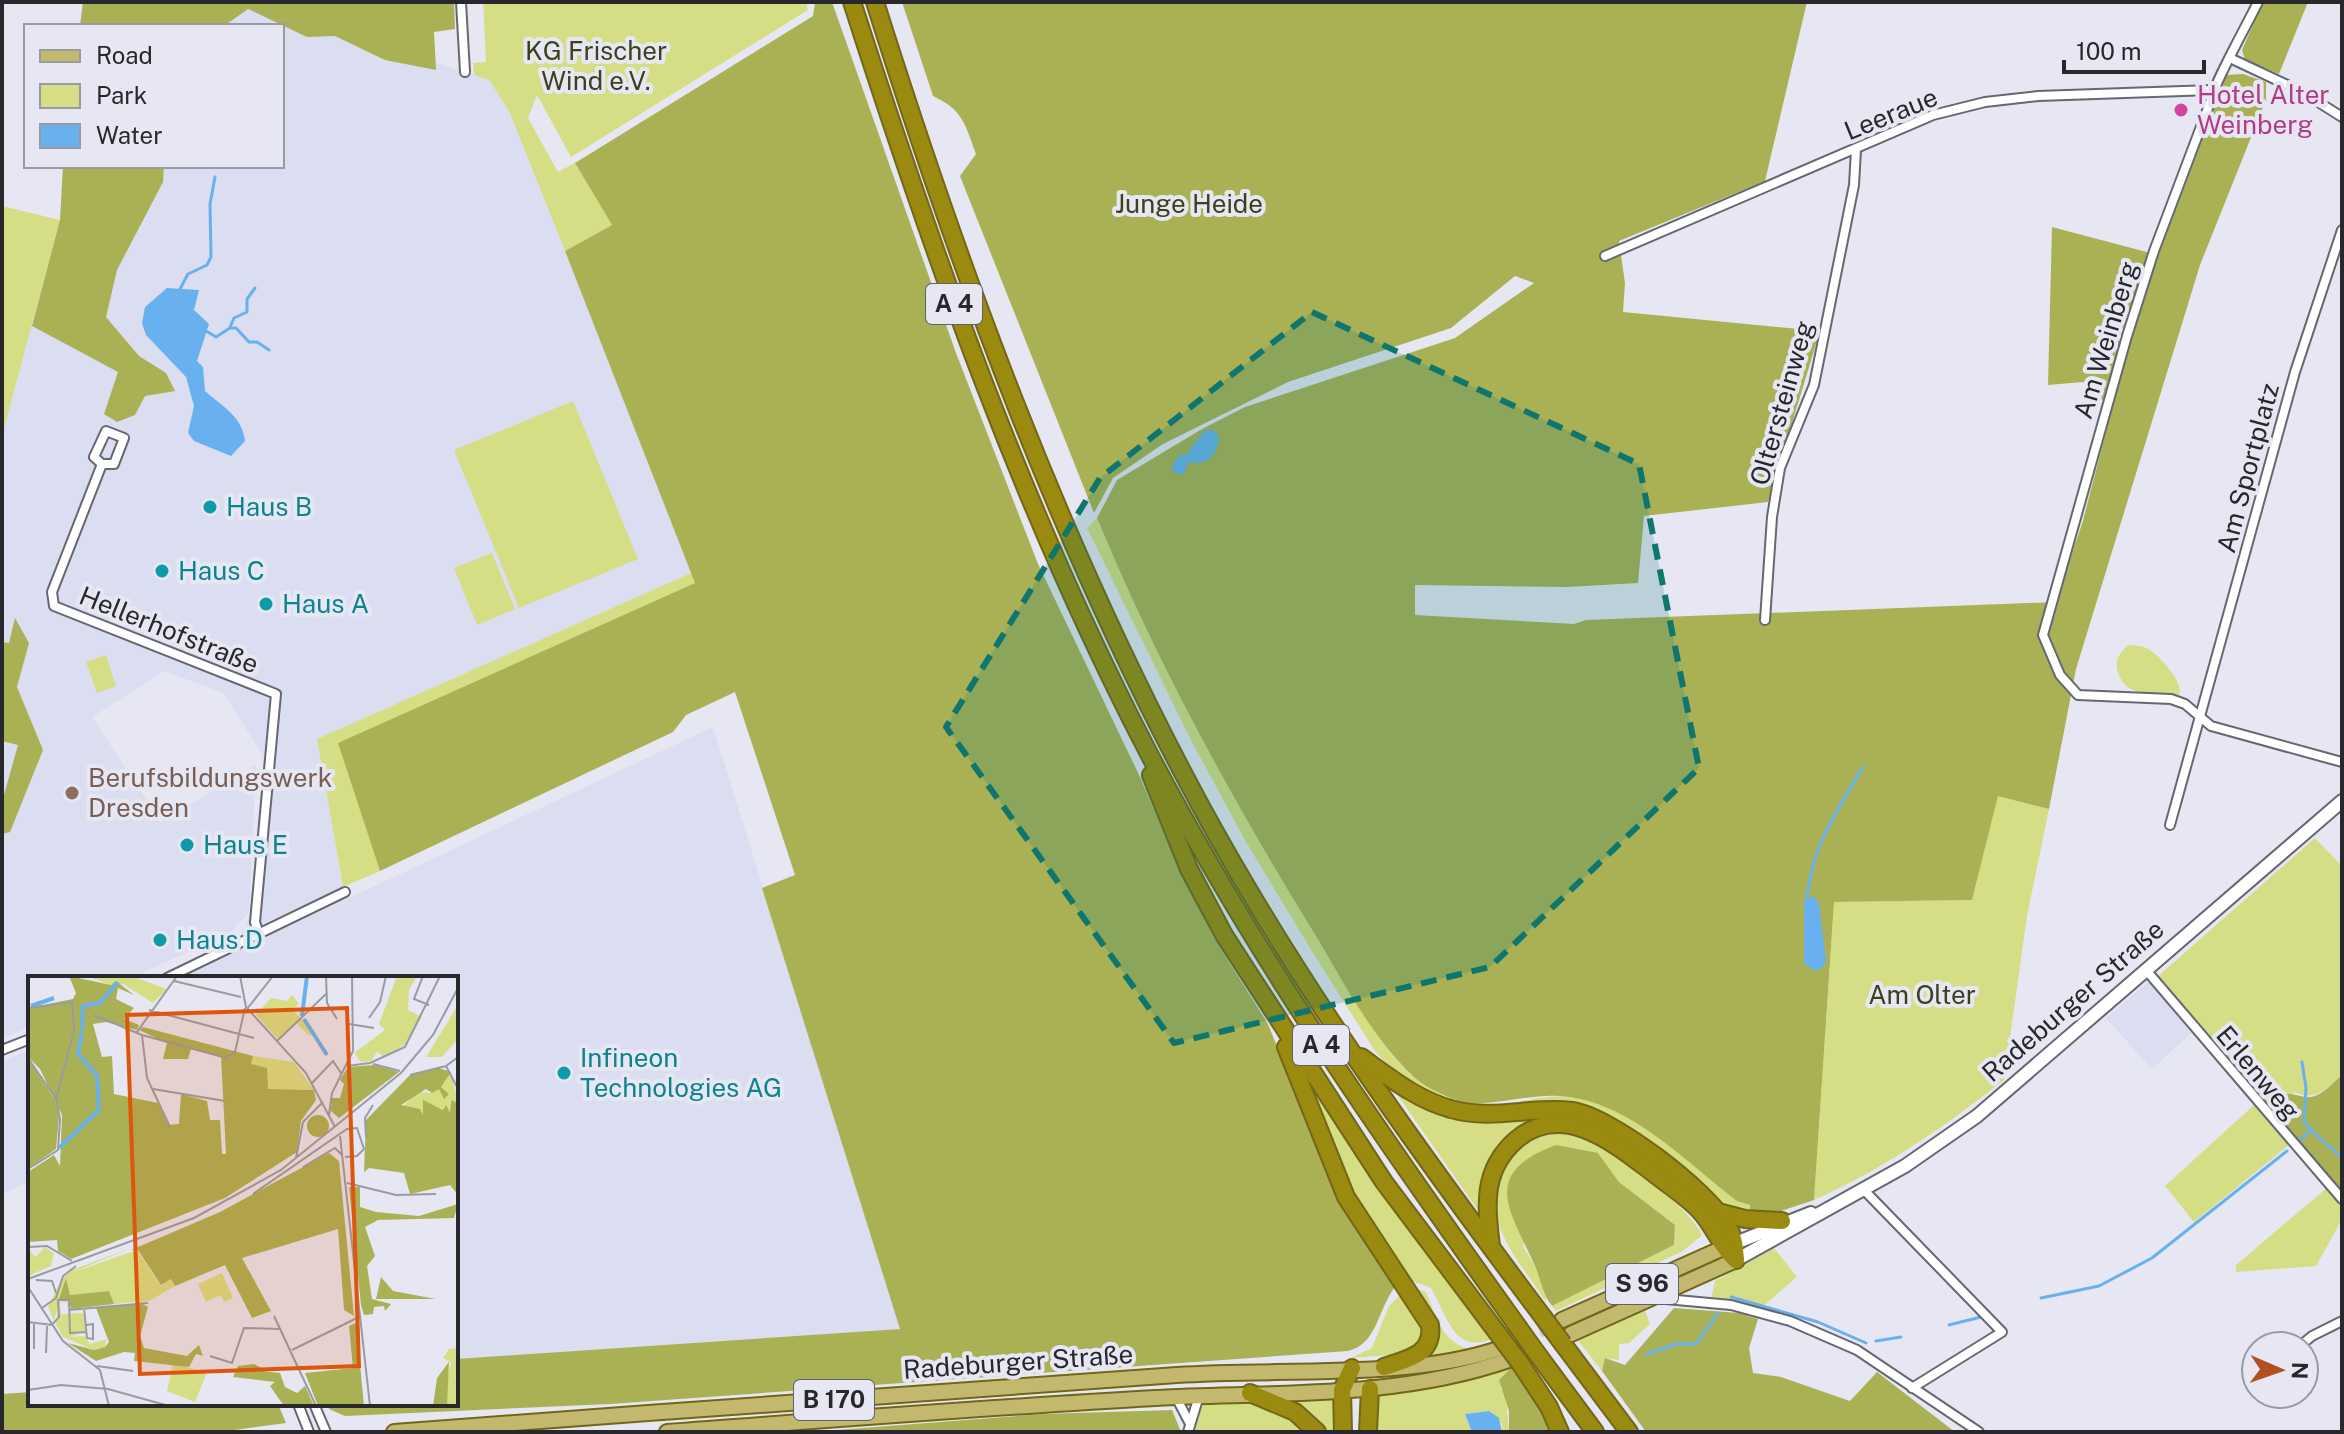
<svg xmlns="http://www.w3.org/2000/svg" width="2344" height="1434" viewBox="0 0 2344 1434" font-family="'Public Sans',sans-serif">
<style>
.built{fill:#dbddf1}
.green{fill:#d6de85}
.forest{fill:#aab155}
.water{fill:#68b1ee}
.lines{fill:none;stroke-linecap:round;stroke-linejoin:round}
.stream{stroke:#68b1ee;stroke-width:3}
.primary-tunnel{stroke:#c0c1cb;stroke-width:14;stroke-dasharray:14 7;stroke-linecap:butt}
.minor-casing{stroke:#666772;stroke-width:12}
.secondary-casing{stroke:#666772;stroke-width:16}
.primary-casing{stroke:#726719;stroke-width:18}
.motorway-casing{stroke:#726719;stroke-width:20}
.minor{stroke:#fff;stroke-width:8}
.secondary{stroke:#fff;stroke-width:12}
.primary{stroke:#c2b96f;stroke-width:14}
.motorway{stroke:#9a8a0f;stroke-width:16}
.motorway-bridge-casing{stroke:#726719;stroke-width:20;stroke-linecap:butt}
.motorway-bridge{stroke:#9a8a0f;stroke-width:16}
.marked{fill:#0f766e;fill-opacity:0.2;stroke:#0f766e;stroke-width:6;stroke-dasharray:16 10;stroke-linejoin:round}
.hotel-dot{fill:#d1479c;stroke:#e6e7f3;stroke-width:3}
.culture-dot{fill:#0f9aa8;stroke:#e6e7f3;stroke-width:3}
.education-dot{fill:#8d6e63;stroke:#e6e7f3;stroke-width:3}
.labels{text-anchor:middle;stroke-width:8;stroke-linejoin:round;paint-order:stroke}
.shield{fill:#e6e7f3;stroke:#606168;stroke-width:2}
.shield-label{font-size:24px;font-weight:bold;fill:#27272c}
.park-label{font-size:26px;fill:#3d4019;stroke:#e6e7f3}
.hotel-label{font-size:26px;fill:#b23c85;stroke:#e6e7f3;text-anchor:start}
.street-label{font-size:26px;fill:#27272c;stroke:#e6e7f3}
.culture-label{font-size:26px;fill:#0d838f;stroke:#e6e7f3;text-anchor:start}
.education-label{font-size:26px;fill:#785e54;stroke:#e6e7f3;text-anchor:start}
.inset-river{fill:none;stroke:#68b1ee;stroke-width:4}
.inset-road{fill:none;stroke:#9a9aa3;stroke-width:2}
.view{fill:#de560e;fill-opacity:0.15;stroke:#de560e;stroke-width:4}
.inset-edge{fill:none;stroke:#27272c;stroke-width:4}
</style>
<rect width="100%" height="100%" fill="#e6e7f3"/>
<g class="built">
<path d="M83,2H248L489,80L509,111L693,572L317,739L343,887L240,934L250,917L263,756L224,693L164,671L92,717L161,822L256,765L249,912L231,932L131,978H30V1026L2,1039V436L60,220L63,166H282V26H80Z"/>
<path d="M713,727L900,1329L456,1359V978H179Z"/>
<path d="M2150,980L2191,1033L2152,1069L2106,1018Z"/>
<path d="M30,1049V1181L2,1194V1062Z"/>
</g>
<g class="green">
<path d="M483,2H806L808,10L571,157L537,95L528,118L558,172L575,163L612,225L565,251L509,111L489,80L474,75L473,63L486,62Z"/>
<path d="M2,206L60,220L2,436Z"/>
<path d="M573,401L638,559L519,608L454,450Z"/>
<path d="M1097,518C1162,674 1244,819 1332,963C1350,992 1390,1063 1418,1079C1431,1087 1471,1102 1486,1104C1514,1107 1541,1093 1570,1097C1633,1106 1699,1168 1751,1205L1750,1212L1727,1208L1628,1130L1486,1110L1424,1094L1393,1071L1375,1051L1318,961L1246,842L1191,740L1087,528Z"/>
<path d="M492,553L515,609L477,625L454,568Z"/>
<path d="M693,572L695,583L339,743L380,871L343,887L317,739Z"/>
<path d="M2128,645C2135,646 2142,645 2148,649C2160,656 2185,683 2179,696C2156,694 2126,698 2118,673C2114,660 2119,654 2128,645Z"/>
<path d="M106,655L116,686L97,693L86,662Z"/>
<path d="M1998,795L2049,809L2027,916L2004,1080C1944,1127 1884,1169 1814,1200L1834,902L1972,900Z"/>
<path d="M2315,838L2342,866V1075C2325,1089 2316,1102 2294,1092L2274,1117L2156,978Z"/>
<path d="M1306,1081L1367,1171L1493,1338C1454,1357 1446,1313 1431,1288L1407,1279L1353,1200Z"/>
<path d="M1394,1090L1450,1116L1473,1121L1566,1117L1496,1150L1481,1180L1480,1213Z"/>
<path d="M2254,1105L2289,1145L2194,1222L2165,1186Z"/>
<path d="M1554,1134C1562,1134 1572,1132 1580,1135C1606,1142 1692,1209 1702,1235L1683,1251L1556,1311L1552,1306L1674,1245L1675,1225L1619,1182L1598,1153L1523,1246L1536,1268L1547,1300L1544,1299C1519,1260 1474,1214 1504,1166C1516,1147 1532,1138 1554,1134Z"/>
<path d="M2328,1187L2342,1202V1219L2316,1266L2236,1272V1265Z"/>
<path d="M1774,1248L1797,1277L1761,1308L1711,1299L1715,1281Z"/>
<path d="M1412,1287L1426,1292C1437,1318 1442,1344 1473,1350L1421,1358L1433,1345Z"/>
<path d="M1403,1292L1423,1325L1420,1344L1402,1354L1351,1358L1372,1348L1389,1306Z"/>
<path d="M1644,1308L1650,1324L1629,1343L1619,1344V1360L1605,1358L1602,1371L1576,1338Z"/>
<path d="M1513,1366L1500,1387L1506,1395L1509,1432H1502V1424L1489,1411L1465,1414L1472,1432H1372L1376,1399L1380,1396L1449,1385Z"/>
<path d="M1337,1395L1339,1432H1323L1282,1400Z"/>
<path d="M1208,1402L1272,1404L1312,1432H1192L1197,1411Z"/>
</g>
<g class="forest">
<path d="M83,2H454L455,29L434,32L436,70L385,60L335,36L307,37L248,9L224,26H80Z"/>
<path d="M815,2H832L956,353L1038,564L1140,777L1181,872L1214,938L1268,1024L1339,1199L1397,1284C1377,1309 1378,1344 1348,1351L610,1404L345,1416L329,1409L328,1404H456V1359L900,1329L762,888L795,875L735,692L686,715L673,732L380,871L338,743L695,583L565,251L612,225L575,163L813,16Z"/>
<path d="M902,2H1807L1765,181L1619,241L1625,283L1623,312L1820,331L1768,502L1644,516L1638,583L1567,587L1415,585V615L1574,624L1586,620L2055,602L2082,524L2112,409L2083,382L2048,385L2052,227L2158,255L2226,75L2243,74L2266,82V100L2200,265L2076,669L2049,809L1998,796L1972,900L1834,902L1814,1200L1775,1213L1750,1212V1205L1737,1201C1685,1161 1629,1101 1560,1096C1529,1094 1499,1105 1468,1103C1451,1099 1427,1089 1414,1077C1371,1037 1344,982 1314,933C1232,799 1157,663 1097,518L1117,480L1202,429L1245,407L1455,338L1534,283L1515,276L1451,328L1288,382L1163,444L1113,478L1094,513L960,176L976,154C965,124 963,110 933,96Z"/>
<path d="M2263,2H2308L2279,74L2245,60L2242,50Z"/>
<path d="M63,166H164L163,182L117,270L106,317L139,356L166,373L175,391L145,396L135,415L117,422L104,414L118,372L32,326L60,220Z"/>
<path d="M15,618L29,643L17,687L43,750L10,832L2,834V802L18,745L2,741V642L9,643Z"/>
<path d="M2342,1075V1190L2274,1117L2281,1095C2293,1092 2296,1096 2307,1097C2321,1098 2332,1083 2342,1075Z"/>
<path d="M1556,1145L1598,1153L1619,1182L1675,1225L1674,1245L1552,1306C1542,1293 1541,1280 1535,1266C1511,1211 1478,1174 1556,1145Z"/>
<path d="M1674,1308L1739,1313L1758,1319L1749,1348L1753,1373L1781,1377L1850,1401L1877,1372L1955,1432H1646L1602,1371L1605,1358L1625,1365Z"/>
<path d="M1513,1366L1538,1404L1549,1432H1509V1411L1499,1380Z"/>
<path d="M30,1392V1404H278L286,1423L220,1432H2V1394Z"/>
<path d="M1172,1410L1181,1432H810L1043,1414Z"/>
</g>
<g class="water">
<path d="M167,288L199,290L194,310L209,324L197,361L203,367L205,391C223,407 242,416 245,441L231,456L194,441L188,433L194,406L186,377L146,335L142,323L145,307Z"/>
<path d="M1213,430L1219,436C1218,454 1208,467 1189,462L1183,474H1177L1171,468L1179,455L1185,456L1204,431Z"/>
<path d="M1814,896L1819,904L1826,961L1822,968L1815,971L1804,963V900Z"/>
<path d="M1489,1411L1499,1418L1502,1432H1472L1465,1414Z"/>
</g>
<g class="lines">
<g class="stream">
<path d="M180,289L188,274L207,265L211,257L210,204L215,177"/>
<path d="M230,327L234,318L247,312V299L255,288"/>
<path d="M206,331L216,337L230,328H236L249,342H257L269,350"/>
<path d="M1807,897C1813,843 1836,813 1863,767"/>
<path d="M2302,1062L2306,1088L2304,1121L2311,1130"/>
<path d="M2298,1142L2311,1130L2342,1158"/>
<path d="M1731,1297L1818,1322L1866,1343"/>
<path d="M2041,1298L2099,1286L2152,1258L2287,1151"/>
<path d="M1949,1325L1981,1317"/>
<path d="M1876,1341L1901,1337"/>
<path d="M1647,1354L1676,1344H1696L1718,1313"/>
</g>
<path class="primary-tunnel" d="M1501,1348L1558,1322"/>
<g class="minor-casing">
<g id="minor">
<path d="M461,2L465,72"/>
<path d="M2258,2C2249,21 2212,87 2211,100L2154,251L2127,336L2043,635L2060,675L2078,695L2171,699L2185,704L2211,726L2342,762"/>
<path d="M2232,59L2304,93L2342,117"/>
<path d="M1605,256L1933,115L1985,102L2038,96L2212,90"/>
<path d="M106,431L124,438L114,464H102L94,457Z"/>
<path d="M102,464L52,592L54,606L276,694L255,922L259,934"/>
<path d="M1765,620L1772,517L1780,468L1814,385L1854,185L1856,150"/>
<path d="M2170,825L2295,372L2342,230"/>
<path d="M2146,970L2342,1199"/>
<path d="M167,978L345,892"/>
<path d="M2,1050L30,1039"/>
<path d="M1863,1189L2002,1332L1912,1388"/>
<path d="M1655,1298L1731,1305L1790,1321L1857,1350L1979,1432"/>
<path d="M2300,1346L2312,1336L2342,1321"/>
<path d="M1176,1397L1189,1422"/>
<path d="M298,1404L309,1432"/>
<path d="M314,1404L326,1432"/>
<path d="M1188,1432L1199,1396"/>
</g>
</g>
<g class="secondary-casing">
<g id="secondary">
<path d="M1728,1246L1811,1213"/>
<path d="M1736,1260L1905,1166L1977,1116L2342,801"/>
</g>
</g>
<g class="primary-casing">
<g id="primary">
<path d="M1562,1320L1723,1248"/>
<path d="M1571,1334L1736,1260"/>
<path d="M394,1432C655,1413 916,1392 1177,1375C1276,1368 1410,1380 1501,1348"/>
<path d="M667,1432C830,1420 993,1407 1156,1398C1274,1392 1396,1399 1509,1360"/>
</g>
</g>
<g class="motorway-casing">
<g id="motorway">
<path d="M852,2C934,257 1022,509 1146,748C1252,952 1384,1140 1518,1327"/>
<path d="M875,2C962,278 1061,547 1199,803C1297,984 1419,1152 1543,1317"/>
<path d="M1151,775L1189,869L1224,935L1384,1182L1499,1335"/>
<path d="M1286,1047L1346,1197L1430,1325C1434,1355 1407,1359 1384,1367"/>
<path d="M1361,1057C1389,1077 1417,1100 1451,1109C1492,1121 1531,1106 1572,1111C1612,1117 1707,1190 1727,1225C1734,1236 1735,1247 1736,1260"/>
<path d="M1718,1212L1745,1219L1782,1221"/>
<path d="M1491,1246C1486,1205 1482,1170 1516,1140C1563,1100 1615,1144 1652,1172C1668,1185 1686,1196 1700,1211C1714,1226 1720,1246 1736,1260"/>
<path d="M1563,1344L1629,1432"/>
<path d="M1538,1355L1595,1432"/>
<path d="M1520,1363L1549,1407L1560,1432"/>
<path d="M1250,1393L1295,1412L1317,1432"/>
<path d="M1343,1432L1342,1390L1352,1368"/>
<path d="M1368,1432L1370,1389"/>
</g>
</g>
<use href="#minor" class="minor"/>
<use href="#secondary" class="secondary"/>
<use href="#primary" class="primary"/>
<use href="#motorway" class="motorway"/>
<g class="motorway-bridge-casing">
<g id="motorway-bridge">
<path d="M1543,1317L1563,1344"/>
<path d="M1518,1327L1538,1355"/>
<path d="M1499,1335L1520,1363"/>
</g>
</g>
<use href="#motorway-bridge" class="motorway-bridge"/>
</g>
<path class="marked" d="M1312,312L1639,464L1699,768L1490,967L1174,1043L946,727L1100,478Z"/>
<circle class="hotel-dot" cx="2181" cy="110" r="8"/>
<g class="culture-dot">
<circle cx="210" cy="507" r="8"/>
<circle cx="162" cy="571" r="8"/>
<circle cx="266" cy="604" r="8"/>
<circle cx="187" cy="845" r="8"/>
<circle cx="160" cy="940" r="8"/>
<circle cx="564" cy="1073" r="8"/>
</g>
<circle class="education-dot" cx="72" cy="793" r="8"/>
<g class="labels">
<g class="shield">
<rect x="926" y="284" width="56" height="40" rx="6"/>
<rect x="1293" y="1025" width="56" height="40" rx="6"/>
<rect x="1606" y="1264" width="72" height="40" rx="6"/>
<rect x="794" y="1380" width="80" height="40" rx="6"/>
</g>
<g class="shield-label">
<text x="954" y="312">A 4</text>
<text x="1321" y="1053">A 4</text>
<text x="1642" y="1292">S 96</text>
<text x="834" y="1408">B 170</text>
</g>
<g class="park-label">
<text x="596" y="60">KG Frischer<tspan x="596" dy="30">Wind e.V.</tspan></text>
<text x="1189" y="213">Junge Heide</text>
<text x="1922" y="1004">Am Olter</text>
</g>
<g class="hotel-label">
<text x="2197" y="104">Hotel Alter<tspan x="2197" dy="30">Weinberg</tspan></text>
</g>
<g class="street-label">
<text transform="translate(1891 114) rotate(-22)" y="9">Leeraue</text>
<text transform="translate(2106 340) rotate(-73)" y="9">Am Weinberg</text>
<text transform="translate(1782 403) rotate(-74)" y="9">Oltersteinweg</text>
<text transform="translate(2248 468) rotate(-75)" y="9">Am Sportplatz</text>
<text transform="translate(169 630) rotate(22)" y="9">Hellerhofstraße</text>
<text transform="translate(2073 1001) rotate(-41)" y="9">Radeburger Straße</text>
<text transform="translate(2258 1073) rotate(50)" y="9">Erlenweg</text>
<text transform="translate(1018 1362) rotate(-4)" y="9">Radeburger Straße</text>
</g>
<g class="culture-label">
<text x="226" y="516">Haus B</text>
<text x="178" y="580">Haus C</text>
<text x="282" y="613">Haus A</text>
<text x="203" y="854">Haus E</text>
<text x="176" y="949">Haus D</text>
<text x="580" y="1067">Infineon<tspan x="580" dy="30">Technologies AG</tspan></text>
</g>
<g class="education-label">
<text x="88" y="787">Berufsbildungswerk<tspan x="88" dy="30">Dresden</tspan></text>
</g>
</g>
<g transform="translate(28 976)">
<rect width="430" height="430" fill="#e6e7f3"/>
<path d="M59,0H103L139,13L125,27L95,8L83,9ZM369,0H389L381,14L380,34L394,41L379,67L357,81L349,76L343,85L333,86L326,77L357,54L351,48ZM264,19L271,28L264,34L287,56L282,60L268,47L250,63L228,39L243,22L259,25ZM430,29V63L414,81H398ZM225,80L266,86L286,114L240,113L223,88ZM423,96L430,127L422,125L423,137L402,128L395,127V140L374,131L390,116L404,117ZM17,271L26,278L23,290L0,300V272L7,281ZM106,271L43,297L109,274L133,310L124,316L143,303L147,310L121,325L86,328L81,315L42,319L38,302L26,345L20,331L34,303L44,294ZM194,297L205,322L196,326L193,319L178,326L170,308ZM39,325L40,334L38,326L32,327L33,338L55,337L58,355L42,361L57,360L62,368L78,363L77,371L66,374L35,361L28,348L31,326ZM430,372V430H419L416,415L423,387L415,382L421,373ZM145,388L179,396L167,426L139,415Z" fill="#d6de85"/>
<path d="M41,0L83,9L88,5L106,19L90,12L88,23L106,32L96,43L111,49L109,54L78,46L65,48L74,81L84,80L86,118L130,127L140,149L151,148L153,118L179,125L182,144H192L194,178H198L193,80L163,73L160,83H135L139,67L111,54L115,51L225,80L223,88L239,92L240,113L286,114L288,124L273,145L269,176L197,222L43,283L30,275L29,264L0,266V196L26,179L32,190L34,139L12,93L0,81V32L45,23L48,17ZM0,83L27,124L31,140L28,173L0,193ZM346,89L371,96L311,142L303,135L304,122H312L316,108L312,104L320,91ZM411,92L423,96L413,111L421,118L416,123L411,113L404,117L398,113L373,129L392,133L395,139V124L415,134L418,129L422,137L423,124L430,127V219L422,209L382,218L376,197L341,192L336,196L338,144L381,100ZM279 150a11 11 0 1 1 22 0a11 11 0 1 1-22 0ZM301,177L311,185L326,340L316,334L310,253L214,282L243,335L224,342L197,289L147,310L143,303L133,309L110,274H103L192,236ZM321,211H332V231L348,236L391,240L430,228L426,242L350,244L337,251L347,280L339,290L344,323L363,328L357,335L356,330L346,331L345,338L336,339L333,329ZM353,301L365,315L408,323H348ZM38,302L42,319L81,315L86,328L43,333L41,324L31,323ZM114,328L120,331L112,360L116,372L159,380L171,369L175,380L168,378L161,391L106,385L107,377L96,376L68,385L40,367L66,374L77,371L81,366L68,332ZM328,347L336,430H290L277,397L325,392L321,350ZM421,386L419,430H405L409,402ZM226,388L239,395L225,394L252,397L257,411L269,417L277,410L286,430H256L242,410L247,406L205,401L210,390Z" fill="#aab155"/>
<path class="inset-river" d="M3,30L26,22M274,40L279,0M276,43L299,79M54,54L55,30L72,27L90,6M31,172L71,134L69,99L50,78L54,56"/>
<path class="inset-road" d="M212,0L218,31L278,97L307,151M298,0L299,27L309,43M395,0L386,23L401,29M146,5L213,21M0,32L44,26L46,55L28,123M219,33L245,0M121,34L226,62M66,39L114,59L198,82L207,76L217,32M341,42L352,26L358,0M321,48L346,52M109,56L149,0M114,59L119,102L142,151M249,65L298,18M0,82L28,123L32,143L30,174L0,193M345,88L372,95M319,90L342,87L377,71L412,0M418,90L430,113M382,99L418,90L430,81M284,107L305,85L313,97M125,113L197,125M301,139L304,117L325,75L324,0M312,160L342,430M338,161L337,142L345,129M268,182L275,146L295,126M275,191L307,172L314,179M319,207L368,219L408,218M225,218L319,153L329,152L336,173L329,180L317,181M0,271L19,270L44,285M0,303L166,242L253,194L373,97L405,59L430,12M8,304L24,305L28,317M0,311L35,365L72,394L81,430M14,332L28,322L35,300L48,290M56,332L59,362L65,363V348L58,349M41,334L120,327M246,340L288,430M0,346L24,349L31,341L30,324H41L42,357L59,356M6,373V348M264,374L333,340M18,377L19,350M182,380L204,387L216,352L253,353M69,390L105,395M0,414L33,409L80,413L141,430"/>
<path class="view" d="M319,32L331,390L112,398L99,39Z"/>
<rect width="430" height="430" class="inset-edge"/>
</g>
<rect width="2344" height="1434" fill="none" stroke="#27272c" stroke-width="8"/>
<rect x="24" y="24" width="260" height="144" fill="#e6e7f3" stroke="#9a9aa3" stroke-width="2"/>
<rect x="40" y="50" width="40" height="12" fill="#c2b96f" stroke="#9a9aa3" stroke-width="2"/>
<text x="96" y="64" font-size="24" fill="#27272c">Road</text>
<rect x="40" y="84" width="40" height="24" fill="#d6de85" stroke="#9a9aa3" stroke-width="2"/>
<text x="96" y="104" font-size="24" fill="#27272c">Park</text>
<rect x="40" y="124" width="40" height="24" fill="#68b1ee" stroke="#9a9aa3" stroke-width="2"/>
<text x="96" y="144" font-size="24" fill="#27272c">Water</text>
<g transform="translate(2280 1370) rotate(92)"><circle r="38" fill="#e6e7f3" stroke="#9a9aa3" stroke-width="2"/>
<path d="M0-6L14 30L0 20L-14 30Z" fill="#b34e20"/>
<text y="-12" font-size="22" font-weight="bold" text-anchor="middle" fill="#27272c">N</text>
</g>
<path d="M2064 60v12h140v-12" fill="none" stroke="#27272c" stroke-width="4"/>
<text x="2076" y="60" font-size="24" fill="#27272c" stroke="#e6e7f3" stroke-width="6" paint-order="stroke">100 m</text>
</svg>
